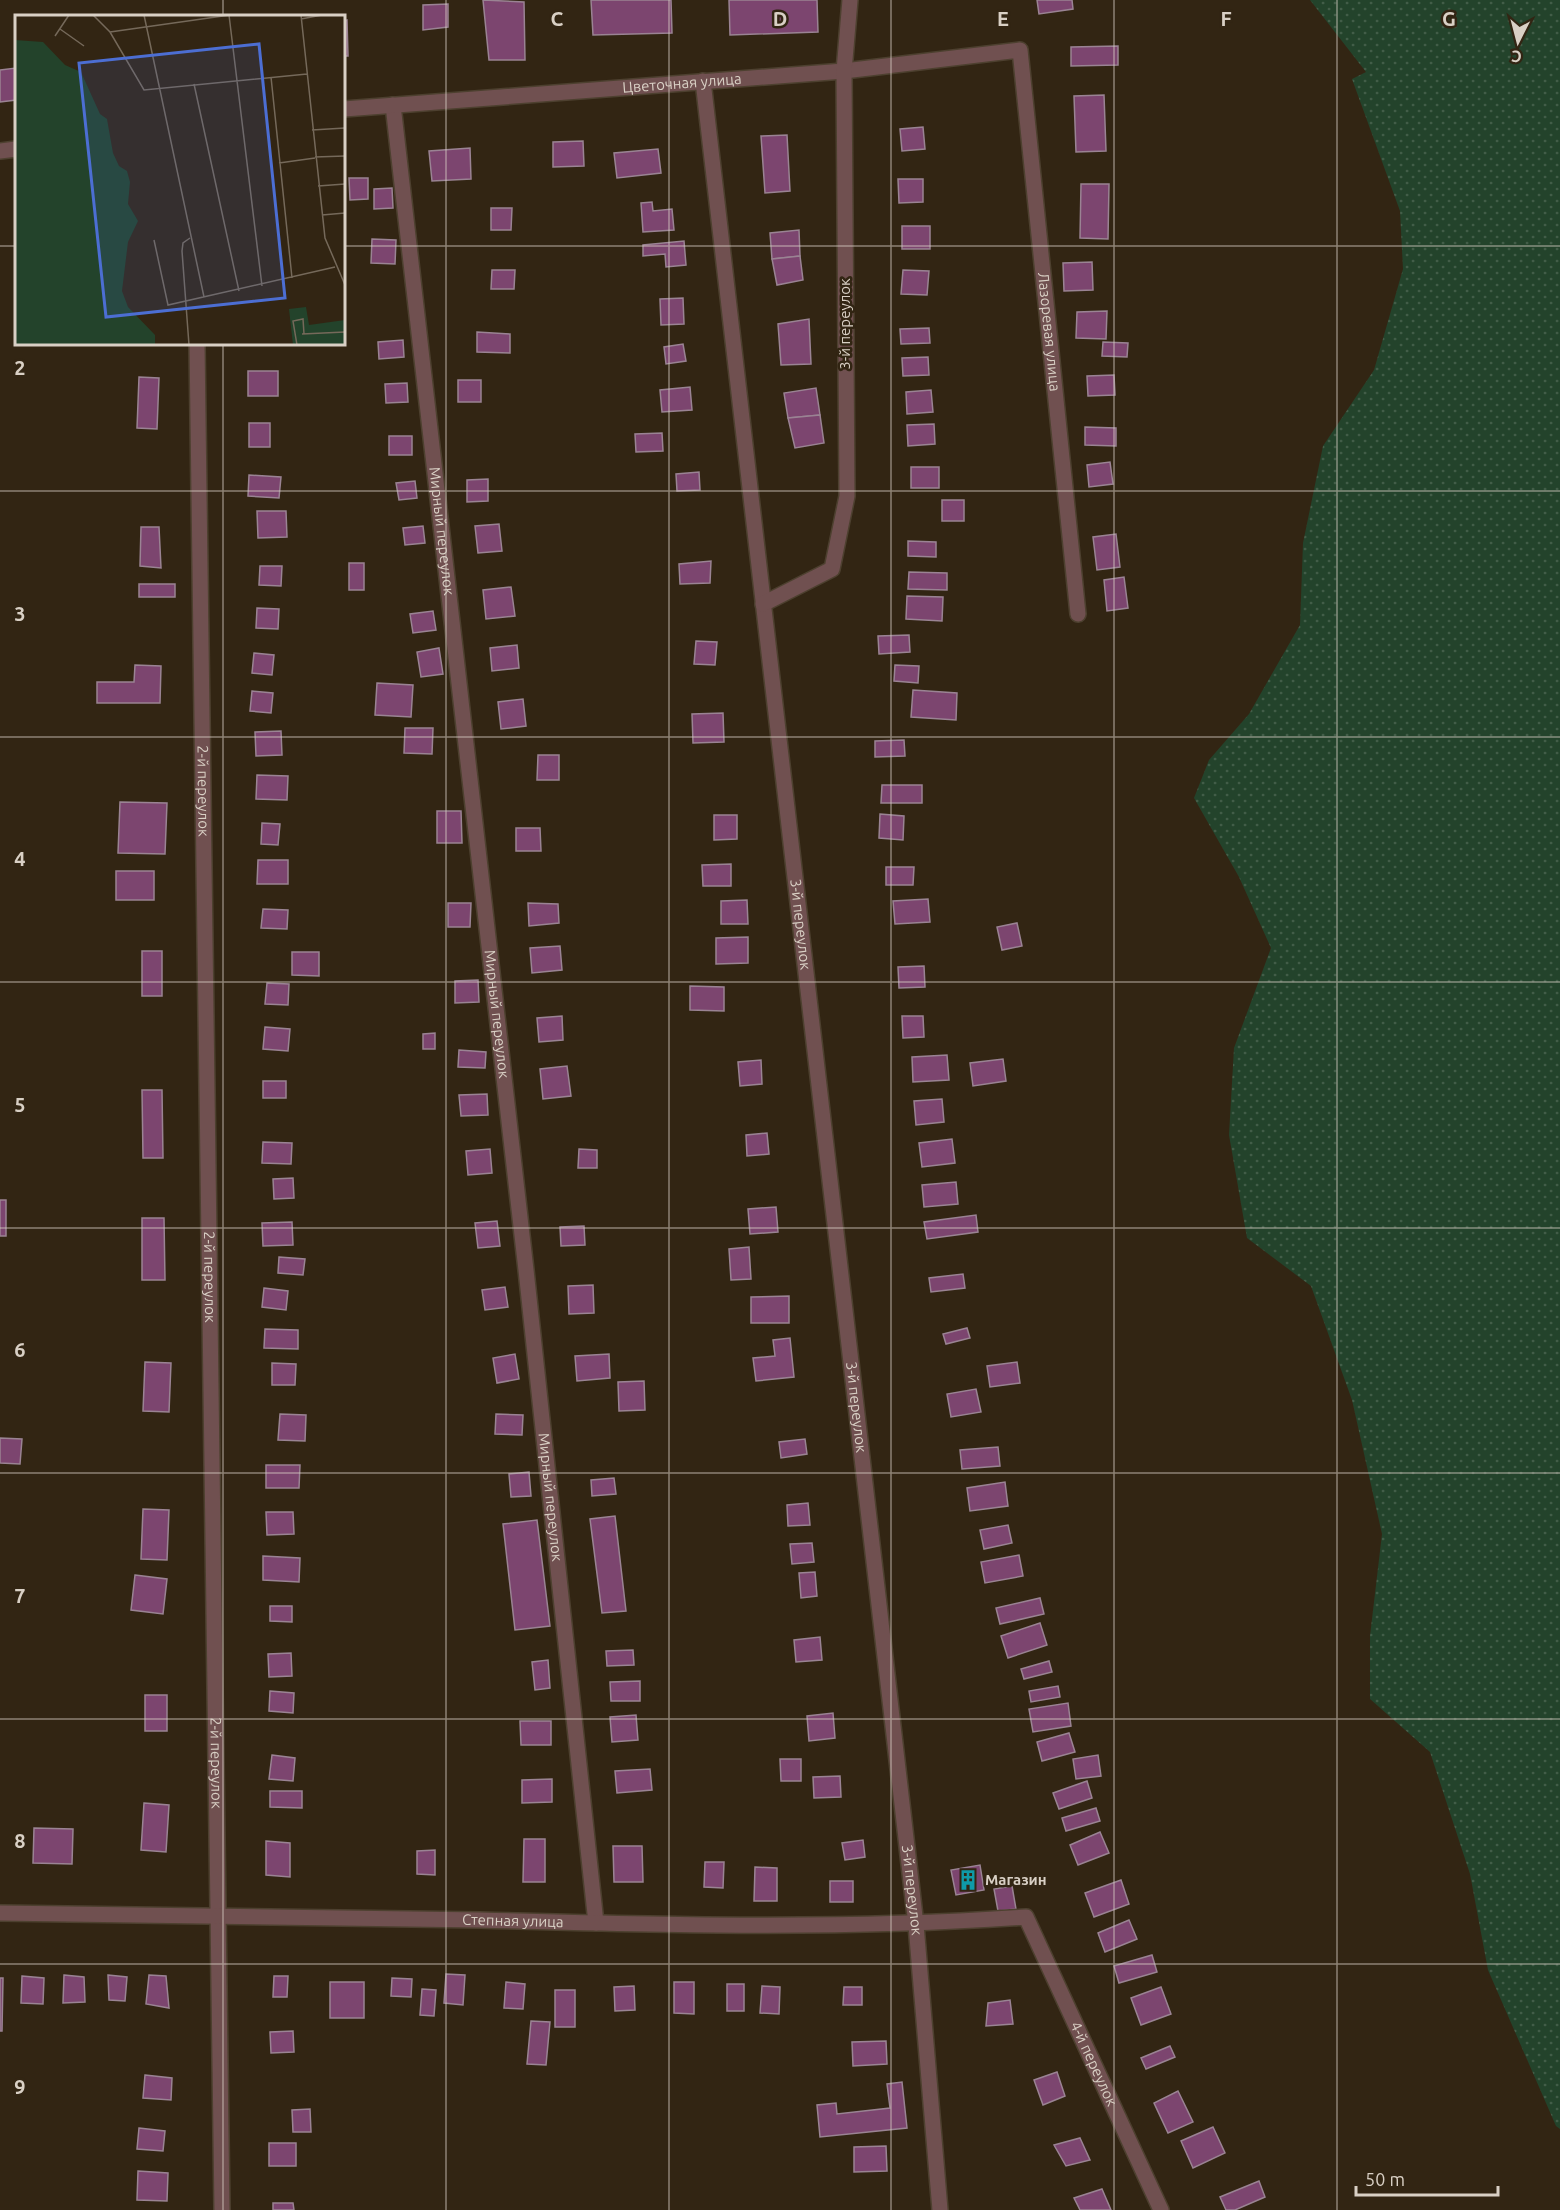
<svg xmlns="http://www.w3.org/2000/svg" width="1560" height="2210" viewBox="0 0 1560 2210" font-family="Ubuntu,sans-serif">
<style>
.grass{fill:url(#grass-dots)}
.building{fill:#7c456f;stroke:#9a8393;stroke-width:1.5}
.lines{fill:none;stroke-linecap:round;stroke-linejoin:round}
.street-casing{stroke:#4d402f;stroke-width:18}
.street{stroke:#705050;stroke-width:15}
.grid{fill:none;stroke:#d9d0c5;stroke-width:1.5;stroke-opacity:0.55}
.labels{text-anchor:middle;stroke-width:5;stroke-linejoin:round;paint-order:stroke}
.street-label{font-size:15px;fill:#d9d0c5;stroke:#322513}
.poi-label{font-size:15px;font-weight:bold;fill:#d9d0c5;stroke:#322513;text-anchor:start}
.inset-road{fill:none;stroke:#75695a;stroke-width:1.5}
.view{fill:#4c6ed3;fill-opacity:0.15;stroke:#4c6ed3;stroke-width:3}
.inset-edge{fill:none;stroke:#d9d0c5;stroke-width:3}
.grid-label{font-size:20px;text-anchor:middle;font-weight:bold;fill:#d9d0c5;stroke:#322513;stroke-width:5;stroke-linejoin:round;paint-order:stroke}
</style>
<defs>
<pattern id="grass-dots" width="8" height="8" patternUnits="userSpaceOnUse" patternTransform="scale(1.5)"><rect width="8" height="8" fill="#23432b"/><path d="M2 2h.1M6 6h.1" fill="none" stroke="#425d48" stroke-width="1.8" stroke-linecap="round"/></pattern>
</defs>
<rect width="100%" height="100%" fill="#322513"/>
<path class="grass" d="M1310,0H1560V2129L1556,2126L1488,1970L1470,1874L1430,1752L1370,1699V1636L1382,1534L1352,1400L1311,1286L1247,1238L1229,1135L1234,1048L1271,948L1239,877L1194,798L1209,760L1249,714L1300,625L1303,543L1323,446L1374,370L1403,269L1400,211L1352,79L1366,72Z"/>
<g class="building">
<path d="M483,0L524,2L525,60H489Z"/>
<path d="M591,0H671L672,33L593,35Z"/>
<path d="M729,0H817L818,32L730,35Z"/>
<path d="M1037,0H1072L1073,9L1039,14Z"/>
<path d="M448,4V27L423,30V5Z"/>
<path d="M347,20L348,56H344V21Z"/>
<path d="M1118,46V65L1071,66V47Z"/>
<path d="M16,68V100L0,102V70Z"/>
<path d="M1104,95L1106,151L1076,152L1074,96Z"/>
<path d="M923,127L925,149L902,151L900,129Z"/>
<path d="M787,135L790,191L765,193L761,136Z"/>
<path d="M583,141L584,166L553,167V142Z"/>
<path d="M470,148L471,179L432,181L429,151Z"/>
<path d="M658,149L661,173L617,178L614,153Z"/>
<path d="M349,178H368V199L350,200Z"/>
<path d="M898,179H923V202L899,203Z"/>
<path d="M1081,184H1109L1108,239L1080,238Z"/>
<path d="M392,188L393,208L374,209V189Z"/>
<path d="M652,202L653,211L672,209L674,230L643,232L641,203Z"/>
<path d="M491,208H512L511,230H491Z"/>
<rect x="902" y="226" width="28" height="23"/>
<path d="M799,230L800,256L772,259L770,233Z"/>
<path d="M372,239L396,240L395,264L371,263Z"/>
<path d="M684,241L686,265L666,267L665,254L643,256V245Z"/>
<path d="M800,256L803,280L777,285L772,259Z"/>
<path d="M1092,262L1093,290L1064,291L1063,263Z"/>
<path d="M492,270H515L514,289H491Z"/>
<path d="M903,270L929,271L927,295L901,294Z"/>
<path d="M683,298L684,324L661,325L660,299Z"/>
<path d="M1107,311L1106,339L1076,338L1077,312Z"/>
<path d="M809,319L811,364L781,365L778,324Z"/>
<path d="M929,328L930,343L901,344L900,329Z"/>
<path d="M477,332L510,334V353L477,352Z"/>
<path d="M403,340L404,357L379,359L378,342Z"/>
<path d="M1103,342L1128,343L1127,357L1102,356Z"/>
<path d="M683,344L686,361L666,364L664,347Z"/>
<path d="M928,357L929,375L903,376L902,358Z"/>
<rect x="248" y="371" width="30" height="25"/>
<path d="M1114,375L1115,395L1088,396L1087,376Z"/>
<path d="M139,377L159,378L157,429L137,428Z"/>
<rect x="458" y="380" width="23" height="22"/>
<path d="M407,383L408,402L386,403L385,384Z"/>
<path d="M690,387L692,410L662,412L660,390Z"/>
<path d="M816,388L820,415L788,418L784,393Z"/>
<path d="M931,390L933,412L907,414L906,392Z"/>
<path d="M820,415L824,443L795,448L788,418Z"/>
<rect x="249" y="423" width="21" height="24"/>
<path d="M934,424L935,444L908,446L907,425Z"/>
<path d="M1085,427L1116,428V446L1085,445Z"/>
<path d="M662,433L663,451L636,452L635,434Z"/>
<rect x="389" y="436" width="23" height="19"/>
<path d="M1110,462L1113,484L1089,487L1087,465Z"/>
<rect x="911" y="467" width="28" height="21"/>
<path d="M699,472L700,490L677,491L676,474Z"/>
<path d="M249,475L281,477L279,498L248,496Z"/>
<path d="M488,479V501L467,502V480Z"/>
<path d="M415,481L417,498L399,500L396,483Z"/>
<rect x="942" y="500" width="22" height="21"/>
<path d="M257,511H286L287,537L258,538Z"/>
<path d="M499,524L502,551L478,553L475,526Z"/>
<path d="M423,526L425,543L405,545L403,528Z"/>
<path d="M141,527H159L161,568L140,566Z"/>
<path d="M1116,534L1120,567L1097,570L1093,537Z"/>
<path d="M908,541L936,542V557L908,556Z"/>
<path d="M711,561L710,583L680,584L679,564Z"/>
<rect x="349" y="563" width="15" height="27"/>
<path d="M260,566H282L281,586L259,585Z"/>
<path d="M909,572L947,573V590L908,589Z"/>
<path d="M1124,577L1128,608L1107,611L1104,580Z"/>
<rect x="139" y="584" width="36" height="13"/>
<path d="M511,587L515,616L486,619L483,590Z"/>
<path d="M907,596L943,597L942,621L906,619Z"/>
<path d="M257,608L279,609L278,629L256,628Z"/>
<path d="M433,611L436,630L413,633L410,614Z"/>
<path d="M909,635L910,652L879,654L878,636Z"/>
<path d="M696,641L717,642L715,665L694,664Z"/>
<path d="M517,645L519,668L492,671L490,648Z"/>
<path d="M439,648L443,674L421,677L417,652Z"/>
<path d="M254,653L274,655L272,675L252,673Z"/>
<path d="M135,665L161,666L160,703H97V682H134Z"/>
<path d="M895,665L919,666L918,683L894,681Z"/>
<path d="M377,683L413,685L411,717L375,715Z"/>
<path d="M913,690L957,693L956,720L911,717Z"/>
<path d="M252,691L273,693L271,713L250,711Z"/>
<path d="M523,699L526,726L501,729L498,702Z"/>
<path d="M723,713L724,742L693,743L692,714Z"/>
<path d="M405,728H433L432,754L404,753Z"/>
<path d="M281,731L282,755L256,756L255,732Z"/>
<path d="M904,740L905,756L875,757V741Z"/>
<path d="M538,755H559V780H537Z"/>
<path d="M257,775L288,776L287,800L256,799Z"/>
<path d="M882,785H922V803H881Z"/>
<path d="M120,802L167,803L165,854L118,853Z"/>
<path d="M437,811H461L462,843H437Z"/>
<path d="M880,814L904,816L903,840L879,838Z"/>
<path d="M714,815H737V839L714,840Z"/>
<path d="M262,823L280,824L278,845L261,844Z"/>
<path d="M516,828H540L541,851H516Z"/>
<path d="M258,860H288V884H257Z"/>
<path d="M731,864V886H703L702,865Z"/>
<path d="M886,867H914L913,885H886Z"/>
<rect x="116" y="871" width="38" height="29"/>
<path d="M928,899L930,922L895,924L893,901Z"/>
<path d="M747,900L748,924H721V901Z"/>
<path d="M448,903H471L470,927H448Z"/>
<path d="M528,903L558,904L559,923L529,926Z"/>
<path d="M263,909L288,910L287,929L261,928Z"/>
<path d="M1017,923L1022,946L1002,950L997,927Z"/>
<path d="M748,937V963L716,964V938Z"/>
<path d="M560,946L562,970L532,973L530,948Z"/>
<rect x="142" y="951" width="20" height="45"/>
<path d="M292,952H319V976L292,975Z"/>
<path d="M924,966L925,987L899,988L898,967Z"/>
<path d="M478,980L479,1002L455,1003V981Z"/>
<path d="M267,983L289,984L288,1005L265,1004Z"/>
<path d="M690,986L724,987V1011L690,1010Z"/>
<path d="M562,1016L563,1040L539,1042L537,1018Z"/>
<path d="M902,1016H923L924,1037L903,1038Z"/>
<path d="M265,1027L290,1029L288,1051L263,1049Z"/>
<path d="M435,1033V1049H423V1034Z"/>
<path d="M459,1050L486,1052L485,1068L458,1067Z"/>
<path d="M947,1055L949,1080L913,1082L912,1057Z"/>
<path d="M1003,1059L1006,1081L973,1086L970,1063Z"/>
<path d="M761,1060L762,1084L740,1086L738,1062Z"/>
<path d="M567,1066L571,1096L543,1099L540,1069Z"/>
<rect x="263" y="1081" width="23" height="17"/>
<path d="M142,1090H162L163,1158H143Z"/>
<path d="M487,1094L488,1115L461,1116L459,1095Z"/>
<path d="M942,1099L944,1122L916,1125L914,1101Z"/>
<path d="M767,1133L769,1154L747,1156L746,1135Z"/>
<path d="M952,1139L955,1163L922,1167L919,1143Z"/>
<path d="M263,1142L292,1143L291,1164L262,1163Z"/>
<path d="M490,1149L492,1173L468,1175L466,1151Z"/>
<path d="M579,1149L597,1150V1168H578Z"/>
<path d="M293,1178L294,1198L274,1199L273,1179Z"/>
<path d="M956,1182L958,1204L924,1207L922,1185Z"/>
<rect x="0" y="1200" width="6" height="36"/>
<path d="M776,1207L778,1232L750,1234L748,1209Z"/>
<path d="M976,1215L978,1232L927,1239L924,1222Z"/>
<path d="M142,1218H164L165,1280H142Z"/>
<path d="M497,1221L500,1246L478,1248L475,1223Z"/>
<path d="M292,1222L293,1245L263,1246L262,1223Z"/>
<path d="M584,1226L585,1245L561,1246L560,1227Z"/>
<path d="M749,1247L751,1279L731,1280L729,1249Z"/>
<path d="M279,1257L305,1259L303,1275L278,1273Z"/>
<path d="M963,1274L965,1288L931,1292L929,1278Z"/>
<path d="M593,1285L594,1313L569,1314L568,1286Z"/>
<path d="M505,1287L508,1307L485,1310L482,1290Z"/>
<path d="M264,1288L288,1291L286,1310L262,1307Z"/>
<path d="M789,1296V1323H751V1297Z"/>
<path d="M967,1328L970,1338L946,1344L943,1334Z"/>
<path d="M265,1329L298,1330V1349L264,1348Z"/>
<path d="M790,1338L794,1377L756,1381L753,1358L775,1356L773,1340Z"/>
<path d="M515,1354L519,1379L497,1383L493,1358Z"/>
<path d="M609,1354L610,1378L577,1381L575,1356Z"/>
<path d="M145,1362L171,1363L169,1412L143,1411Z"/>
<path d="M1017,1362L1020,1383L990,1387L987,1366Z"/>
<path d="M272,1363L296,1364L295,1385H272Z"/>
<path d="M644,1381L645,1410L619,1411L618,1382Z"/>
<path d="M976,1389L981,1412L951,1417L947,1394Z"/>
<path d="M280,1414L306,1415L305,1441L278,1440Z"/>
<path d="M496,1414L523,1415L522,1435L495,1434Z"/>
<path d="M0,1438L22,1439L20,1464L0,1463Z"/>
<path d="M805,1439L807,1454L781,1458L779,1442Z"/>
<path d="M998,1447L1000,1466L962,1469L960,1450Z"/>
<path d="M266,1465H300L299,1488H266Z"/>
<path d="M529,1472L531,1496L511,1497L509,1474Z"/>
<path d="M614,1478L616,1494L592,1496L591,1480Z"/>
<path d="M1005,1482L1008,1506L970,1511L967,1488Z"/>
<path d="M808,1503L810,1525L788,1526L787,1505Z"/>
<path d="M143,1509L169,1510L167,1560L141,1559Z"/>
<path d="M266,1512H293L294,1534L267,1535Z"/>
<path d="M615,1516L626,1611L602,1613L590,1519Z"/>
<path d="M537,1520L550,1626L515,1630L503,1524Z"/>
<path d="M1008,1525L1012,1543L984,1549L980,1530Z"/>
<path d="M812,1543L814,1562L792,1564L790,1544Z"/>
<path d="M1019,1555L1023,1576L985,1583L981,1562Z"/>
<path d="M263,1556L300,1558L299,1582L263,1580Z"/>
<path d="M815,1572L817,1596L801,1598L799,1573Z"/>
<path d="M135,1575L167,1579L163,1614L131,1610Z"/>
<path d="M1040,1598L1044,1614L1000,1624L996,1608Z"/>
<path d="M270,1606H292V1622L270,1621Z"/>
<path d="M1040,1623L1047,1645L1008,1658L1001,1636Z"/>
<path d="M820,1637L822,1660L796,1662L794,1640Z"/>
<path d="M633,1650L634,1665L607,1666L606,1651Z"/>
<path d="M291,1653L292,1676L269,1677L268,1654Z"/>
<path d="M548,1660L550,1688L535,1690L532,1662Z"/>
<path d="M1049,1661L1052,1672L1024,1679L1021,1669Z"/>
<path d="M640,1681V1701H611L610,1682Z"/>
<path d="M1058,1686L1060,1697L1031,1702L1029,1691Z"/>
<path d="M270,1691L294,1693L293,1713L269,1711Z"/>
<rect x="145" y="1695" width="22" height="36"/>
<path d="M1068,1703L1071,1726L1033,1732L1029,1709Z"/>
<path d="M833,1713L835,1738L809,1741L807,1716Z"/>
<path d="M636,1715L638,1740L612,1742L610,1717Z"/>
<path d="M520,1721H551V1745H521Z"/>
<path d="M1069,1733L1075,1752L1042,1761L1037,1742Z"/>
<path d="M272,1755L295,1758L293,1781L269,1779Z"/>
<path d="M1098,1755L1101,1776L1076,1779L1073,1759Z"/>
<path d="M780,1759H801V1781H781Z"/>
<path d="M650,1769L652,1790L617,1793L615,1771Z"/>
<path d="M840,1776L841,1797L814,1798L813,1777Z"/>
<path d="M552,1779V1802L522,1803V1780Z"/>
<path d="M1087,1781L1092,1798L1059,1809L1053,1793Z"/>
<path d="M270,1791H302V1808L270,1807Z"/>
<path d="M144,1803L169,1805L166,1852L141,1850Z"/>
<path d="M1096,1808L1100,1821L1066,1831L1062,1818Z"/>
<path d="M34,1828L73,1829L72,1864L33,1863Z"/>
<path d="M1100,1832L1109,1853L1078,1865L1070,1845Z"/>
<path d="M524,1839H545V1882H523Z"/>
<path d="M863,1840L865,1857L845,1860L842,1843Z"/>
<path d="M266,1841L290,1843V1877L266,1875Z"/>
<path d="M613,1846H642L643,1882H614Z"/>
<path d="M435,1850V1875L417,1874V1851Z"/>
<path d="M705,1862H724L723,1888L704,1887Z"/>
<path d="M980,1865L984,1890L956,1895L951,1870Z"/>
<path d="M755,1867L777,1868V1901H754Z"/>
<path d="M1121,1880L1129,1904L1094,1917L1085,1893Z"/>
<rect x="830" y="1881" width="23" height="21"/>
<path d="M1012,1886L1016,1909L998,1911L994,1889Z"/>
<path d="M1129,1920L1137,1939L1105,1952L1098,1933Z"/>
<path d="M1152,1955L1157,1972L1119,1983L1114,1966Z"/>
<path d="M446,1974L465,1975L463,2005L444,2003Z"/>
<path d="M64,1975L84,1977L85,2002L63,2003Z"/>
<path d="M108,1975L127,1977L125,2001L109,2000Z"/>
<path d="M149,1975L166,1976L169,2008L146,2004Z"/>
<path d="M22,1976L44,1978L43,2004L21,2003Z"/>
<path d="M274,1976H288L287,1997H273Z"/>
<path d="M0,1978H3L2,2031H0Z"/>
<path d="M392,1978L412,1979L411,1997L391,1996Z"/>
<rect x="330" y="1982" width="34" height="36"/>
<path d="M506,1982L525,1984L523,2009L504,2008Z"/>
<path d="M674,1982H694V2014L674,2013Z"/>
<rect x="727" y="1984" width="17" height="27"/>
<path d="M634,1986L635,2010L615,2011L614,1987Z"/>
<path d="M762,1986L780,1987L779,2014L760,2013Z"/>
<path d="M844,1987H862V2005H843Z"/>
<path d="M1161,1987L1171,2014L1141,2025L1131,1998Z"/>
<path d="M422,1989L436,1990L434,2016L420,2015Z"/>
<rect x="555" y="1990" width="20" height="37"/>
<path d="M1010,2000L1013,2024L986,2026L988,2003Z"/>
<path d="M531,2021L550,2022L546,2065L527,2064Z"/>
<path d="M293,2031L294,2052L271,2053L270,2032Z"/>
<path d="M886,2041L887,2064L853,2066L852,2042Z"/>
<path d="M1170,2046L1175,2057L1146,2069L1141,2058Z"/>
<path d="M1057,2072L1065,2096L1043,2105L1034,2080Z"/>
<path d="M145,2075L172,2078L171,2100L143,2098Z"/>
<path d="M902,2082L907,2128L820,2137L817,2105L836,2103L837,2114L890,2108L887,2084Z"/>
<path d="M1178,2091L1193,2122L1168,2133L1154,2103Z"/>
<path d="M310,2109L311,2132H293L292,2110Z"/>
<path d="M1213,2127L1225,2153L1193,2168L1181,2141Z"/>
<path d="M139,2128L165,2131L163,2151L137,2149Z"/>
<path d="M1080,2138L1090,2160L1066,2166L1054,2145Z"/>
<rect x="269" y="2143" width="27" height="23"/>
<path d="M886,2146L887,2171L854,2172V2147Z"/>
<path d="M138,2171L168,2173L167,2201L137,2200Z"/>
<path d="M1259,2181L1265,2197L1235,2210H1226L1220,2197Z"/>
<path d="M1102,2189L1111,2210H1080L1074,2198Z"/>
<path d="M273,2203H293L294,2210H273Z"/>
</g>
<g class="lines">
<g class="street-casing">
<g id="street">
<path id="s1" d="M703,81L916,1925L940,2210"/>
<path id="s2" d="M393,105L526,1270L596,1923"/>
<path id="s3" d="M344,109L844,71L1020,50L1078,614"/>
<path d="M0,151L16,149"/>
<path id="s4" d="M197,344L222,2210"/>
<path d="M763,604L832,569L847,496L844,71L850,0"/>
<path id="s5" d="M0,1913C160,1914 320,1917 480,1920C661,1925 844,1930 1026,1917L1161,2210"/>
</g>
</g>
<use href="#street" class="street"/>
</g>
<path class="grid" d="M223,0V16M446,0V2210M669,0V2210M891,0V2210M1114,0V2210M1337,0V2210M0,246H16M344,246H1560M223,344V2210M0,491H1560M0,737H1560M0,982H1560M0,1228H1560M0,1473H1560M0,1719H1560M0,1964H1560"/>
<defs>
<g id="building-bare" transform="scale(1.62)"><path d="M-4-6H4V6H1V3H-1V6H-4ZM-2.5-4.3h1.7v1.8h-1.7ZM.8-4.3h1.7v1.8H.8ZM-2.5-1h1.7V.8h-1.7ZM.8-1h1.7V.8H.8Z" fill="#0f9aa8" stroke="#322513" stroke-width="2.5" paint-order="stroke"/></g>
</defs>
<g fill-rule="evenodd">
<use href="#building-bare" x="968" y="1880"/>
</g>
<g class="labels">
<g class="street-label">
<text dy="5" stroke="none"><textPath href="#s3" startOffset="339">Цветочная улица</textPath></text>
<text transform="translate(845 324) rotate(-90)" y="5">3-й переулок</text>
<text dy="5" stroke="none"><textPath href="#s3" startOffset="962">Лазоревая улица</textPath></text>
<text dy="5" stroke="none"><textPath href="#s2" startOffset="429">Мирный переулок</textPath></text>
<text dy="5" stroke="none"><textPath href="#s4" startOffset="447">2-й переулок</textPath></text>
<text dy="5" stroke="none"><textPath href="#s1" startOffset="849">3-й переулок</textPath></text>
<text dy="5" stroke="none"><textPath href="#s2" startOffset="915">Мирный переулок</textPath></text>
<text dy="5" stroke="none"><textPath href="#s4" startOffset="933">2-й переулок</textPath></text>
<text dy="5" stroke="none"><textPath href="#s1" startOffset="1335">3-й переулок</textPath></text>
<text dy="5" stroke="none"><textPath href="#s2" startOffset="1401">Мирный переулок</textPath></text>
<text dy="5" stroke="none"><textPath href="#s4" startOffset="1419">2-й переулок</textPath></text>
<text dy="5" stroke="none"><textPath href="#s1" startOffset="1821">3-й переулок</textPath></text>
<text dy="5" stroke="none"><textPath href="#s5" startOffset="513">Степная улица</textPath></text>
<text dy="5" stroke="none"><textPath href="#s5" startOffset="1188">4-й переулок</textPath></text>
</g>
<g class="poi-label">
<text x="985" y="1885">Магазин</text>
</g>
</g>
<g transform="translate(15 15)">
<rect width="330" height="330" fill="#322513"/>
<path d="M0,25L28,27L50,50L66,57L85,99L92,104L98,138L104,151L112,156L115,167L113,189L123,206L113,227L107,276L113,292L140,320V330H0Z" fill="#23432b"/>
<path d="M291,292L294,310L330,305V330H278L274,294Z" fill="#23432b"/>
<path class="inset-road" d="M78,0L95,17L129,75L292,59M129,0L189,282M214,0L247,271M286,0L310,223L330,270M286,4L307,0M45,14L69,31M95,17L215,0M40,21L54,0M256,62L277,263M179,69L224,276M297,115L330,113M300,142L330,141M264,148L300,143M303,171L330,169M307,200L330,198M139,225L153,290L320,252M287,319L330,317M174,330L167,236L168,228L175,223M282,330L278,306L288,304L289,319"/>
<path class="view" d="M244,29L270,283L91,302L64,48Z"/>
<rect width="330" height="330" class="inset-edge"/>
</g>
<g class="grid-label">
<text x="557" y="26">C</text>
<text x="780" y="26">D</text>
<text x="1003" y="26">E</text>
<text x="1226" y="26">F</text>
<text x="1449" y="26">G</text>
<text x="20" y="375">2</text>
<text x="20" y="621">3</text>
<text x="20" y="866">4</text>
<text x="20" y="1112">5</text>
<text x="20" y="1357">6</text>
<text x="20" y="1603">7</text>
<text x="20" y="1848">8</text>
<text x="20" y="2094">9</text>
</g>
<g transform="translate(1518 42) rotate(186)" stroke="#322513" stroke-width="4.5" paint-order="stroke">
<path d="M0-4.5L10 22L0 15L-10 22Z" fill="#d9d0c5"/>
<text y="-9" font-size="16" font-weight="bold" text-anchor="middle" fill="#d9d0c5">С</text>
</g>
<path d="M1356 2186v9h142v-9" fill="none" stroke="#d9d0c5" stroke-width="3"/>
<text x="1365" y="2186" font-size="18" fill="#d9d0c5" stroke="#322513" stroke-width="4.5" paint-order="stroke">50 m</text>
</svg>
